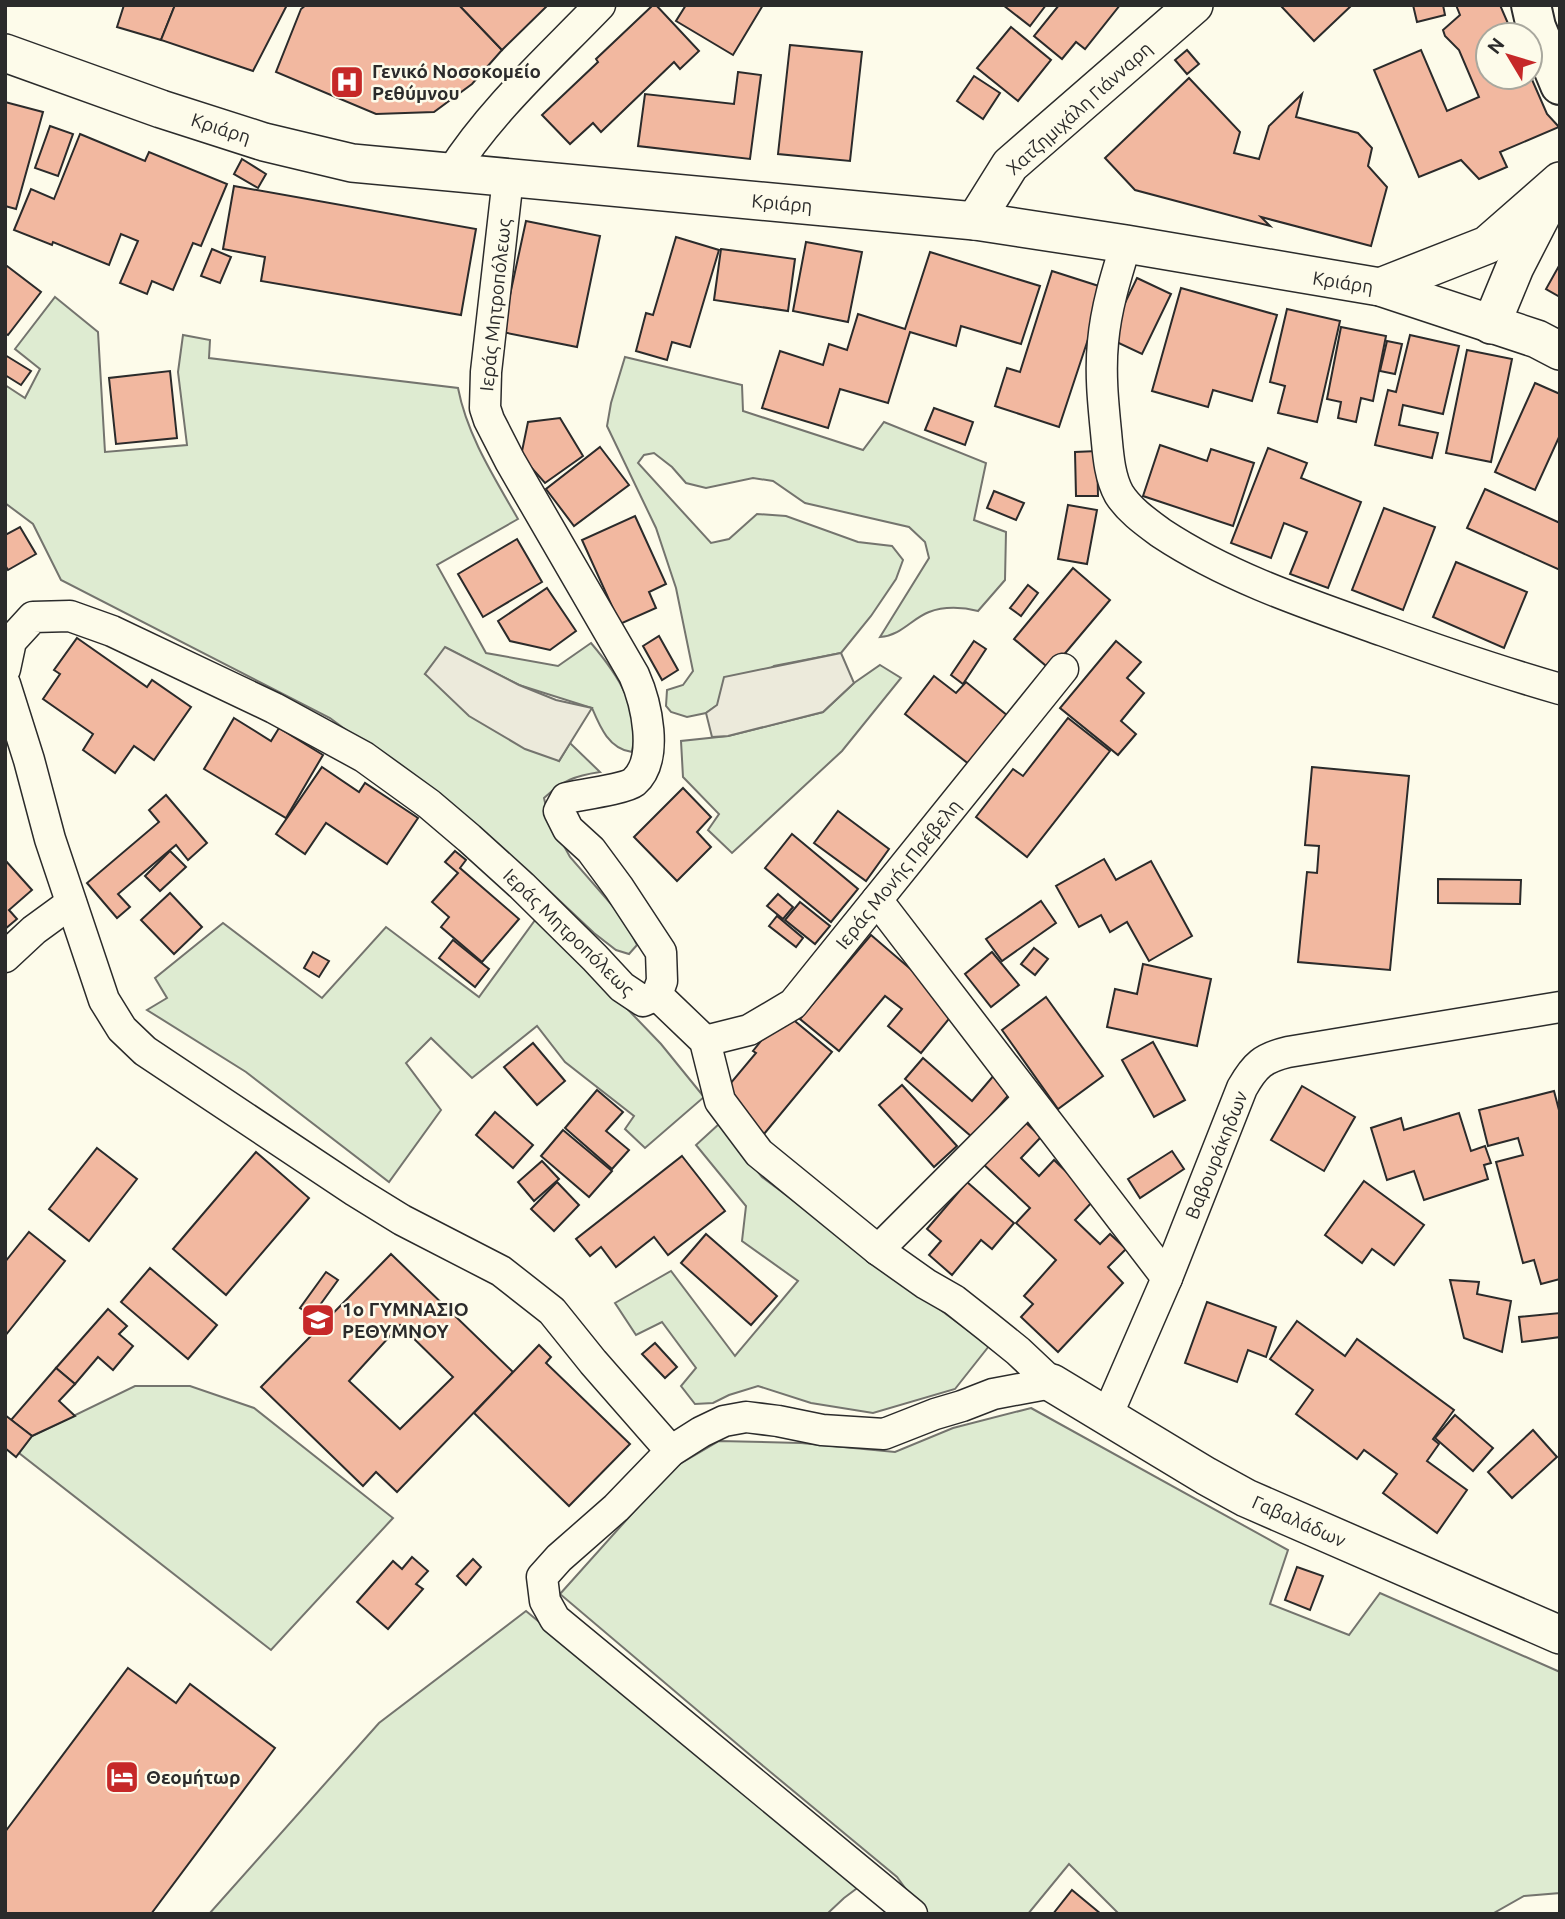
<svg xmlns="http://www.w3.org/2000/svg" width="1565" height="1919" viewBox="0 0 1565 1919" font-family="Ubuntu,sans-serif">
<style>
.green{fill:#deebd1;stroke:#74746e;stroke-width:2}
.parking{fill:#eceadb;stroke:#74746e;stroke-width:2}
.building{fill:#f2b8a0;stroke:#2b2b2b;stroke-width:2;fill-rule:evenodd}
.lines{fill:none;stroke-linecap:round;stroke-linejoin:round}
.minor-casing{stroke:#2b2b2b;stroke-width:33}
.tertiary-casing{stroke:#2b2b2b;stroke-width:40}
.primary-casing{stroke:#2b2b2b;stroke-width:42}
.minor{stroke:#fdfbea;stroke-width:30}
.tertiary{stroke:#fdfbea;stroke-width:37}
.primary{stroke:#fdfbea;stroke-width:38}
.labels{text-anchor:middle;stroke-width:5;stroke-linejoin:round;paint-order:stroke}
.poi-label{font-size:19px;font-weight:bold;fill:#2b2b2b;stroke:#fdfbea;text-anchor:start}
.street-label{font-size:19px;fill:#2b2b2b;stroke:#fdfbea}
</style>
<rect width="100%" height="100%" fill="#fdfbea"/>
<g class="green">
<path d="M55,297L98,332L105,452L187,445L178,372L183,335L210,340L209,358L458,388C467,435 494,477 518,519L437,565L486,653L558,666L591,643C618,675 641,708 632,752C609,749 600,727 592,708L519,685L446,648L425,674L559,761L570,743L600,772C574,776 564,780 544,798L549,819L570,857L625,920L637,945L629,954L616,950L594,933L543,885L462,816L330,718L61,580L33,524L5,503V385L25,398L40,369L15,349Z"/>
<path d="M625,357L742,385L743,411L863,450L884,422L986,463L974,520L1006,532L1005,580L978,611C963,607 944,606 929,612C911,619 902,635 880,637L929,558L925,542L909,527L805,503L773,481L753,478L706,488L686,483L672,467L654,453L644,455L638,463L711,543L729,539L757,514L786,516L858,542L892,546L903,560L896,579L871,616L841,653L774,666L706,713L687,717L671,712L666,706L667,690L683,685L693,671L676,588L656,528L607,426L611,403Z"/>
<path d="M880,665L901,678L842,751L732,853L708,830L719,814L683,777L681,741L728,736L823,712L854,683Z"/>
<path d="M538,916L661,1044L704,1097L645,1148L625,1129L634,1116L565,1062L537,1026L472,1078L431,1038L406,1063L441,1110L389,1182L246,1072L147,1010L167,998L155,978L223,923L322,998L386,927L479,997Z"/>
<path d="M719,1124L762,1177L989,1346L955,1389L873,1413L811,1403L758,1386L729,1395L713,1403L695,1404L681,1386L696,1368L662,1322L636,1335L615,1303L671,1271L735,1356L798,1281L742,1241L746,1206L696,1145Z"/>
<path d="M135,1386H190L254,1408L393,1518L271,1650L19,1453L32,1436Z"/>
<path d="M1031,1408L1288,1550L1270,1604L1349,1635L1380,1593L1560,1672V1893L1524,1896L1492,1914H1119L1069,1864L1028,1914H924L897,1877L756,1760L560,1594L673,1468L719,1441L801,1443L895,1452L953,1428Z"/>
<path d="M526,1611L723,1775L860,1886L844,1898L827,1914H209L379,1723Z"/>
</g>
<g class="parking">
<path d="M445,647L519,685L556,700L592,708L559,761L525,749L469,716L425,674Z"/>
<path d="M841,653L854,683L823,712L728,736L712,737L706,713L717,705L724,677Z"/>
</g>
<g class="building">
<path d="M124,5H175L161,40L117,27Z"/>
<path d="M175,5H287L253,71L161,40Z"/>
<path d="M306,5H459L502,50L472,84L434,112L376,114L276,72L301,9Z"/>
<path d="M459,5H548L502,50Z"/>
<path d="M653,5H656L699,51L680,69L674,62L601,132L593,123L570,144L542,115L598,62L596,59Z"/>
<path d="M686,5H763L733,55L676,21Z"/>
<path d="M1003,5H1046L1030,26Z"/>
<path d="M1059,5H1120L1085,49L1076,42L1062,59L1034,36Z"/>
<path d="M1280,5H1352L1314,41Z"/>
<path d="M1413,5H1443L1445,15L1417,22Z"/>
<path d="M1456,5H1500L1513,35H1488V77H1530V75L1547,114L1559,127L1500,152L1507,167L1479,179L1461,160L1419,177L1374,70L1421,50L1447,111L1479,97L1459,50L1445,36L1443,30L1460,15Z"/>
<path d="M1011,27L1051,60L1018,101L977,68Z"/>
<path d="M790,45L862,52L850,161L778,154Z"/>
<path d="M1187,50L1199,64L1187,74L1175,60Z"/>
<path d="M738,72L761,75L750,159L638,146L645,94L734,104Z"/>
<path d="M974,76L1000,93L983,119L957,101Z"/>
<path d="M1189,78L1240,132L1234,153L1259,159L1269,126L1302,94L1296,117L1358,133L1372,148L1368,166L1387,187L1371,246L1261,217L1270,226L1135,190L1105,158Z"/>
<path d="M5,102L43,112L16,209L5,206Z"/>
<path d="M50,126L73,134L58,176L35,168Z"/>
<path d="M80,134L145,161L149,152L227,184L201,246L193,243L173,290L152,281L147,294L120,283L138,241L121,234L109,265L53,242L52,245L14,230L31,189L54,199Z"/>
<path d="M242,159L266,174L258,188L234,174Z"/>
<path d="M234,186L476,229L461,315L261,281L265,257L223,249Z"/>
<path d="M526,221L600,236L577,347L502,332Z"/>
<path d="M676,237L719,250L690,347L672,342L667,360L636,351L646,313L653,315Z"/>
<path d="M806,242L862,252L848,322L793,311Z"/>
<path d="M212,249L231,257L220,283L201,276Z"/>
<path d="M721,249L795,259L788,311L714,300Z"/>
<path d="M930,252L1040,286L1021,344L961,326L956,346L910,332L888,403L840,389L828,428L762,408L780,351L823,365L829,344L847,350L858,314L905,329Z"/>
<path d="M1560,264V297L1546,289Z"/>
<path d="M7,266L41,292L8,335L5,333V268Z"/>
<path d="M1052,271L1105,288L1059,427L995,406L1007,368L1020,372Z"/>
<path d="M1137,278L1171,294L1142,354L1108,338Z"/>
<path d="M1181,288L1277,315L1252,401L1213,390L1208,407L1152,391Z"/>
<path d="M1287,309L1340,321L1317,422L1278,413L1285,386L1270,382Z"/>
<path d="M1341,327L1386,336L1373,401L1361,398L1356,422L1338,418L1341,402L1327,399Z"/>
<path d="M1410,335L1459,346L1443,414L1403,405L1399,425L1438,433L1432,458L1375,445L1388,390L1396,392Z"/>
<path d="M1387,341L1402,344L1395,374L1380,371Z"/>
<path d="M1467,350L1512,359L1491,462L1446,453Z"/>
<path d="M5,355L31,371L21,385L5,375Z"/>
<path d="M170,371L177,438L116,444L109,378Z"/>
<path d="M1535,383L1560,394V435L1535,490L1495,472Z"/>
<path d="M934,408L973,422L965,445L925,430Z"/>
<path d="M560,418L583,456L545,483L521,456L528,422Z"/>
<path d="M1160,445L1207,461L1211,449L1254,463L1233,526L1143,496Z"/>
<path d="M600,447L629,485L574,526L546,489Z"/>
<path d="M1268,448L1307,463L1301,478L1361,502L1328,588L1290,574L1307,532L1284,523L1271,558L1231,543Z"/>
<path d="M1097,451L1098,496H1076L1075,452Z"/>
<path d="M1485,489L1560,523V570L1467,528Z"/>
<path d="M994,491L1024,503L1016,520L987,508Z"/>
<path d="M1068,505L1097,510L1087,564L1058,559Z"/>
<path d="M1384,508L1435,527L1403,610L1352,590Z"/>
<path d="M635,516L666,584L649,592L656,608L620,624L582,540Z"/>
<path d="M20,527L36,554L8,570L5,565V535Z"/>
<path d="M517,539L542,582L483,617L458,574Z"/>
<path d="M1456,562L1527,592L1504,648L1433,617Z"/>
<path d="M1073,568L1110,600L1051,670L1014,639Z"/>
<path d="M1028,585L1038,593L1021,616L1010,608Z"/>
<path d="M547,588L576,631L550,650L510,641L498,621Z"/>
<path d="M659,636L678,670L662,680L643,646Z"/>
<path d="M77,638L147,687L152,680L191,707L154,760L134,746L115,773L83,750L93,734L43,699L60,674L54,670Z"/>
<path d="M974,641L986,649L963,684L951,675Z"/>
<path d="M1116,641L1141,662L1127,678L1144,693L1121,721L1136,734L1118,755L1060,708Z"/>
<path d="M934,676L956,693L966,682L1008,716L970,765L905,714Z"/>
<path d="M234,718L271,741L279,728L323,755L286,818L204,769Z"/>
<path d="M1068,718L1110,751L1027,857L976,817L1013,769L1023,776Z"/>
<path d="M322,767L359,792L365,783L418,818L387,864L326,823L305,854L276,834Z"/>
<path d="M1312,767L1409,776L1390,970L1298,962L1307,872L1317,873L1319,846L1305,845Z"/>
<path d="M683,788L711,817L697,832L711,847L677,881L634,837Z"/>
<path d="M166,795L207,843L188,860L176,845L118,894L130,907L117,918L87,883L159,822L149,810Z"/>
<path d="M838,811L889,849L866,881L814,843Z"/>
<path d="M792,834L858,889L831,922L765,868Z"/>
<path d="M170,851L186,867L160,891L145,876Z"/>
<path d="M455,851L466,860L460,868L519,919L482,962L441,927L449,917L432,902L458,873L445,862Z"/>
<path d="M1104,859L1116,880L1151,861L1192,936L1149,961L1127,922L1110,932L1101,915L1079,927L1056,886Z"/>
<path d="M5,860L32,890L9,910L17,919L5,929Z"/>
<path d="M1438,879L1521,880L1520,904L1438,903Z"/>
<path d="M170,893L202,927L174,954L141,920Z"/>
<path d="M778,894L793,907L783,919L767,906Z"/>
<path d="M1041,901L1056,923L1002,961L986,939Z"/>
<path d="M800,902L830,926L815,944L785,920Z"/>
<path d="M777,916L803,938L796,947L769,926Z"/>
<path d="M871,935L957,1009L921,1053L888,1026L902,1009L885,996L839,1051L800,1019Z"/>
<path d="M453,940L489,969L475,987L439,958Z"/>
<path d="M1034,948L1048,959L1035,975L1021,964Z"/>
<path d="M313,952L329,961L319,977L304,968Z"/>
<path d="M992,952L1019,985L991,1007L965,974Z"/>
<path d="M1143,964L1211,979L1197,1046L1107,1027L1115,989L1137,994Z"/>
<path d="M1046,997L1103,1076L1058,1109L1002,1030Z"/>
<path d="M784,1012L832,1052L764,1134L719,1097L756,1053L753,1051Z"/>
<path d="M1153,1042L1185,1100L1154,1117L1122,1060Z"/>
<path d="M533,1043L565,1081L537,1105L504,1067Z"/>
<path d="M923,1058L972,1101L995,1074L1013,1090L972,1137L905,1079Z"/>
<path d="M902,1085L957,1146L934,1167L879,1105Z"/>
<path d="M1302,1086L1355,1117L1324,1171L1271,1140Z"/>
<path d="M597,1090L623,1112L606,1131L629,1150L612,1169L565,1128Z"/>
<path d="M1554,1091L1560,1114V1279L1541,1284L1534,1260L1523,1263L1496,1162L1523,1155L1518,1138L1488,1146L1479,1110Z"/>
<path d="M495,1112L533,1145L513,1168L476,1135Z"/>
<path d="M1459,1113L1471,1151L1485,1146L1491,1163L1484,1165L1488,1179L1424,1200L1414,1171L1387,1180L1371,1128L1401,1118L1404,1130Z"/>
<path d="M1022,1119L1041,1137L1021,1158L1039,1176L1054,1160L1095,1199L1075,1220L1100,1244L1110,1234L1126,1249L1108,1267L1123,1283L1058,1352L1021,1317L1033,1304L1024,1296L1056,1260L1016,1223L1030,1208L981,1162Z"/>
<path d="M563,1130L612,1171L589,1197L541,1156Z"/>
<path d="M97,1148L137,1179L89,1241L49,1209Z"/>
<path d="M1172,1151L1184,1169L1140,1198L1128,1179Z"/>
<path d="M256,1152L309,1198L226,1295L173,1249Z"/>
<path d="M682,1156L725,1211L668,1255L654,1237L616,1267L601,1247L590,1256L576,1239Z"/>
<path d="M542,1161L559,1179L534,1201L518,1182Z"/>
<path d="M1364,1181L1424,1225L1394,1265L1372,1249L1362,1263L1325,1235Z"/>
<path d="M557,1182L579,1205L554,1231L531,1209Z"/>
<path d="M967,1182L1014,1223L992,1249L981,1240L952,1275L929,1255L941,1241L927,1229Z"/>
<path d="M29,1232L65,1261L5,1336V1262Z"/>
<path d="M706,1234L777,1296L751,1325L681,1263Z"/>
<path d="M391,1254L513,1372L397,1492L376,1472L363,1486L261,1387ZM400,1325L453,1377L400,1429L349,1381Z"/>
<path d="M150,1268L217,1325L188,1359L121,1302Z"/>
<path d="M326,1272L338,1280L312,1316L300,1308Z"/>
<path d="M1450,1280L1479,1282L1477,1294L1511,1301L1502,1352L1464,1338Z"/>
<path d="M1207,1302L1276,1327L1266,1357L1248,1350L1237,1382L1185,1363Z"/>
<path d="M108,1309L127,1326L119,1334L133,1346L113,1370L98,1357L75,1384L56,1368Z"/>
<path d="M1560,1313V1337L1522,1342L1519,1317Z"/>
<path d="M1297,1321L1345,1356L1357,1339L1454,1410L1433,1439L1439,1444L1427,1461L1467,1490L1437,1533L1383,1493L1397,1474L1364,1450L1357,1459L1296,1414L1313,1390L1270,1359Z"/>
<path d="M655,1343L677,1367L665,1378L642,1354Z"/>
<path d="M539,1345L551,1357L546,1363L630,1444L569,1506L474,1413Z"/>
<path d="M56,1368L75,1384L59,1401L75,1416L32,1436L11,1420Z"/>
<path d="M5,1415L32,1436L16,1457L5,1448Z"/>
<path d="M1455,1415L1493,1448L1473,1471L1435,1438Z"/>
<path d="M1533,1430L1557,1457L1512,1498L1488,1472Z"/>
<path d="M412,1557L428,1571L416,1584L423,1589L388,1629L357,1602L393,1561L402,1569Z"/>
<path d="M473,1559L481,1567L466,1585L457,1576Z"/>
<path d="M1297,1567L1323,1576L1310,1610L1285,1600Z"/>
<path d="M128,1668L176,1703L190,1684L275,1748L151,1914H5V1832Z"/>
<path d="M1072,1890L1101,1914H1053Z"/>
</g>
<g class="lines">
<g class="minor-casing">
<g id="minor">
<path d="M451,173C491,110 548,59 600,5"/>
<path d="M1126,244C1116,276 1106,308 1103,342C1100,372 1103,402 1106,432C1108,452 1109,476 1119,494C1129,510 1146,522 1161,533C1229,578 1308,604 1384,631C1442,652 1501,672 1560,689"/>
<path d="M5,669L11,641L33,617L70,616L112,631L274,708L364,757L429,804L469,838L522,886L595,958L622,987L643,1001L657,995L662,981L661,952L619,888L591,850L568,829L559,811L566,798C579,795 625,789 634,782C660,759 646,702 634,675L510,461L489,420L485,408L486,372L508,178"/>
<path d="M5,684L29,760L50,839L104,1000L122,1029L145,1051L355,1191L402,1220L501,1271L552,1311L593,1362L671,1451"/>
<path d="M877,900L1167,1278"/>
<path d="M5,957L34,930L71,903"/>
<path d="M657,995L705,1041L720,1101L759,1153L878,1250L926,1284L954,1300L987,1326L1018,1351L1052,1383L993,1394L962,1406L935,1414L884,1434L822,1430L778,1421L746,1417L724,1421L701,1432L671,1451L616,1508L559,1558L542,1577L545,1601L555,1619L912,1914"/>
<path d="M705,1041L749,1030L793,1004L1063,669"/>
<path d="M878,1250L1029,1099"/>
<path d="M1107,1416L1167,1278L1242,1088C1255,1065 1263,1058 1288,1052L1560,1007"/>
</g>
</g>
<g class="tertiary-casing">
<g id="tertiary">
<path d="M5,53L161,109L264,142L352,163L975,221L1126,244L1380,287L1537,339L1560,351"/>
<path d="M975,221L1010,165L1194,5"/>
<path d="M1380,287L1487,245L1560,181"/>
<path d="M1491,325L1515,267L1550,199"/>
<path d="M1052,1383L1206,1476L1246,1498L1560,1635"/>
</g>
</g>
<g class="primary-casing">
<path id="primary" d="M1531,5L1536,27L1560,85"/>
</g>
<use href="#minor" class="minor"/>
<use href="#tertiary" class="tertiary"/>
<use href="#primary" class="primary"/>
</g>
<defs>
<g id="hospital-square" transform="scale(1.75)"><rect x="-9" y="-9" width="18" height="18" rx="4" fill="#c62828" stroke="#fdfbea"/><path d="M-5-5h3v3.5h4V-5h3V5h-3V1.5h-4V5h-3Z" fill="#fff"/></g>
<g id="school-square" transform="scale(1.75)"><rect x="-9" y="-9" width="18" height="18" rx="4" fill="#c62828" stroke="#fdfbea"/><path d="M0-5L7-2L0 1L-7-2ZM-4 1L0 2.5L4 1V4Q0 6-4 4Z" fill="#fff"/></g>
<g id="hotel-square" transform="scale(1.75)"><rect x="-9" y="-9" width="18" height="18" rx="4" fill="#c62828" stroke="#fdfbea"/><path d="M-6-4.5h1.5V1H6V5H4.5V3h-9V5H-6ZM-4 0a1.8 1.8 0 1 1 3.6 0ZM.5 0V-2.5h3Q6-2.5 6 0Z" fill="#fff"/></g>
</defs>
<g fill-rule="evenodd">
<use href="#hospital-square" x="347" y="82"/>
<use href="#school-square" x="318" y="1320"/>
<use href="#hotel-square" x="122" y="1777"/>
</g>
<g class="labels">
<g class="poi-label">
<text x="372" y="78">Γενικό Νοσοκομείο<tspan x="372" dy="22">Ρεθύμνου</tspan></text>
<text x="342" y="1316">1ο ΓΥΜΝΑΣΙΟ<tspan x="342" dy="22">ΡΕΘΥΜΝΟΥ</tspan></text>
<text x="146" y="1784">Θεομήτωρ</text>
</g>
<g class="street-label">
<text transform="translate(1079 108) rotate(-42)" y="7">Χατζημιχάλη Γιάνναρη</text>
<text transform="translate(221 128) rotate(18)" y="7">Κριάρη</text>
<text transform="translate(782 203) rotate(5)" y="7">Κριάρη</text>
<text transform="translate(1343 282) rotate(9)" y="7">Κριάρη</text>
<text transform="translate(495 305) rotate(-84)" y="7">Ιεράς Μητροπόλεως</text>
<text transform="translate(898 874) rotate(-51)" y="7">Ιεράς Μονής Πρέβελη</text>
<text transform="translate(569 932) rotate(44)" y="7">Ιεράς Μητροπόλεως</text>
<text transform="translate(1216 1155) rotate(-68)" y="7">Βαβουράκηδων</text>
<text transform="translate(1299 1521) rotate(24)" y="7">Γαβαλάδων</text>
</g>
</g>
<rect width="1565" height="1919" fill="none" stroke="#2b2b2b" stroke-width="14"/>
<g transform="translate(1509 56) rotate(308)"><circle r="33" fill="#fdfbea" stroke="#a9a89e" stroke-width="2"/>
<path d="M0-5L12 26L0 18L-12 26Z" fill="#c62828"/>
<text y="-10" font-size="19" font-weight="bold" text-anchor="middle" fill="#2b2b2b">N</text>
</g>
</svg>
